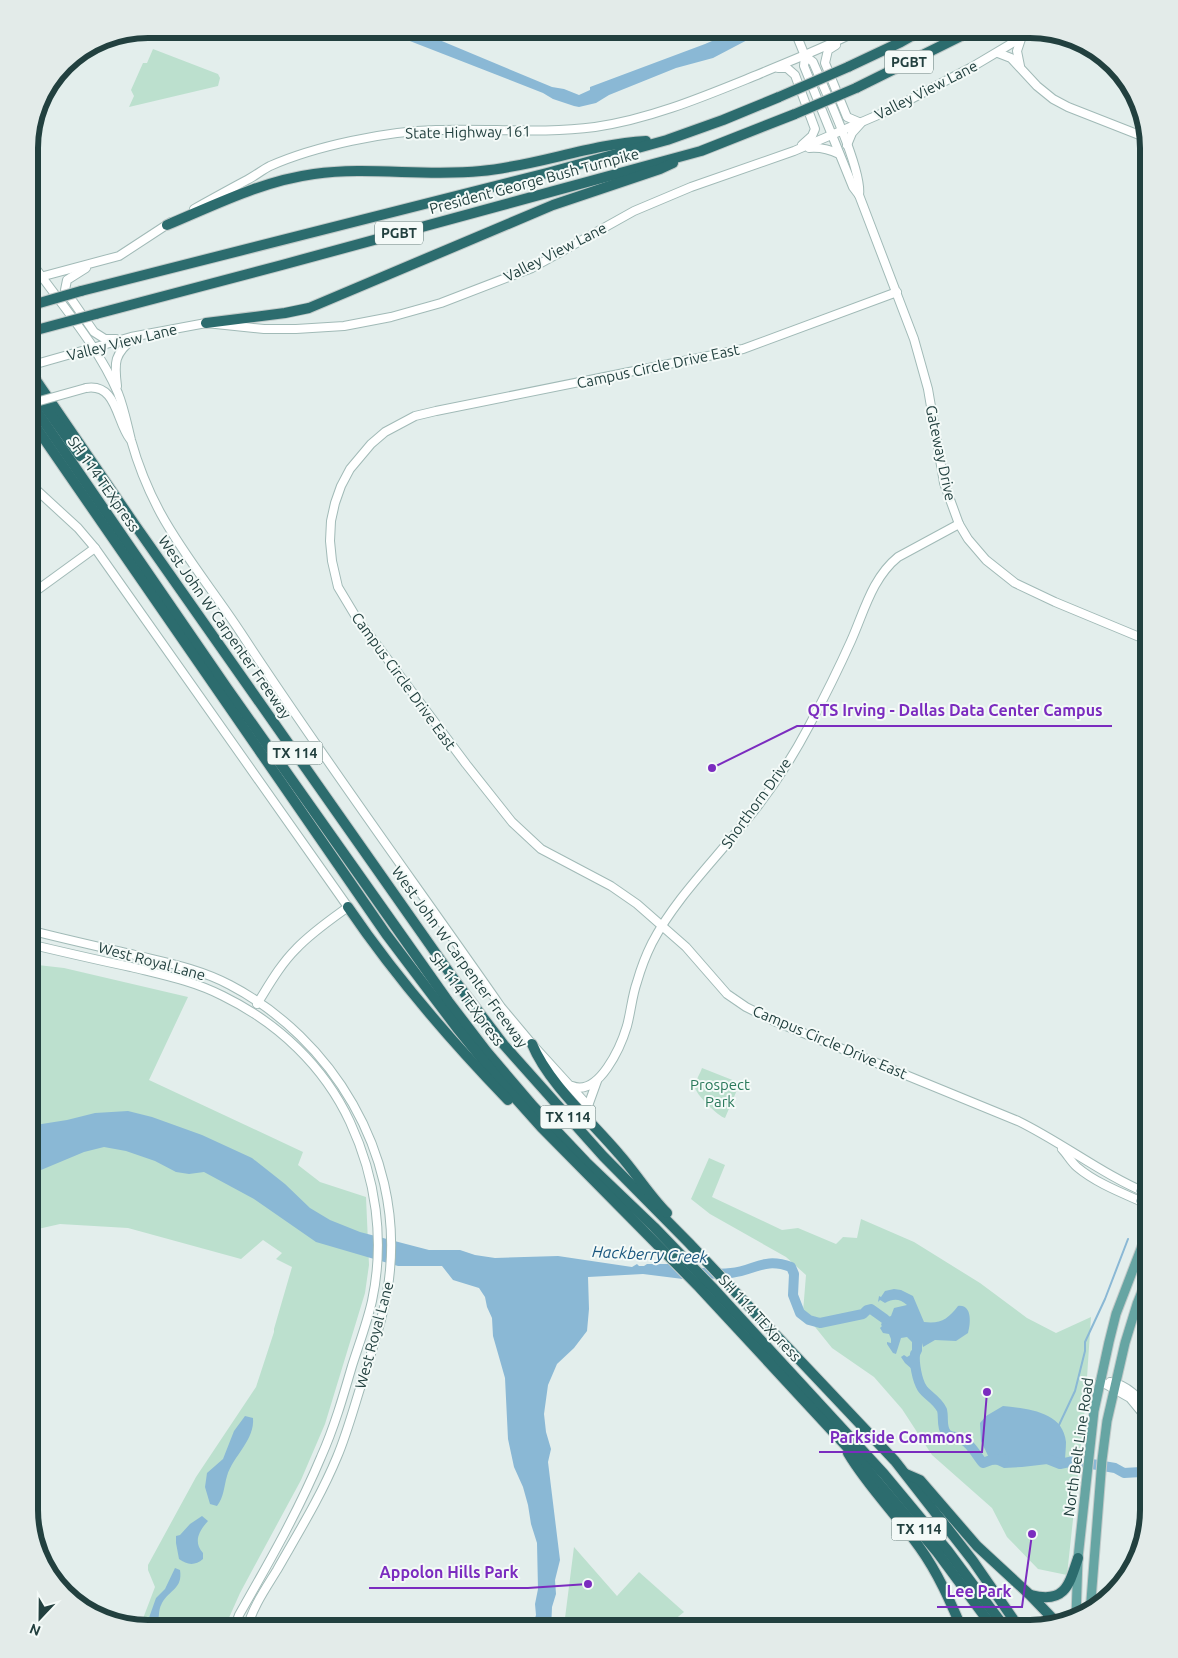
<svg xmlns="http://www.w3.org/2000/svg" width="1178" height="1658" viewBox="0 0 1178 1658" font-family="Ubuntu,sans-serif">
<rect width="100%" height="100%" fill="#e3eeec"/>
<g fill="#bce0ce">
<path d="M153,49L218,74L220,78L218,86L129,107L134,96L131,90L143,63H147Z"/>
<path d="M29,964L64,968L188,997L149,1080L303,1152L298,1165L320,1182L366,1197L369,1265L365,1293L325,1424L301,1480L240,1593L224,1629H139L155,1587L148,1570V1565L196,1477L256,1387L274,1332V1329L292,1267L276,1259L282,1253L263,1240L241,1259L128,1228L60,1224L29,1231Z"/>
<path d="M702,1068L740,1083L725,1118C719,1117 695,1094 695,1087C695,1081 700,1074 702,1068Z"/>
<path d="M709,1158L725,1165L712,1197L782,1230L798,1228L836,1244L843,1237L857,1238L861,1219L914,1242L980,1283L1027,1318L1056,1333L1091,1317L1085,1408L1067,1575L1038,1569L1007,1537L992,1508L932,1455L902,1409L874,1377L832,1348L803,1312L806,1275L786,1257L710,1214L691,1199Z"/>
<path d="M574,1547L617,1596L639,1572L684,1612L663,1629H632L619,1625L565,1618Z"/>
</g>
<g fill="#8ab8d5">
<path d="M379,29H413L552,87L564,89L579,95L590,90V87L705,44L740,29H764L753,37L713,58L676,68L609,95L596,103L579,107L574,106L553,99L543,93Z"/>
<path d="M128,1111L152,1117L202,1135L252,1158L285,1184L310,1208L330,1220L360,1232L429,1250H460L475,1255L495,1258L558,1256L632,1267L637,1264L639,1266H644L647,1264H669L683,1279L643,1274L588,1277L589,1309L587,1331L574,1348L557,1364L548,1385L544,1414L546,1432L551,1449L548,1462L560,1560L555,1580L556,1594L552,1607L551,1629H532L536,1615L535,1604L538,1589L537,1543L531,1524L528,1505L523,1487L514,1467L508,1439L505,1378L493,1336L492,1318L487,1307L485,1297L479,1288L453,1280L442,1266H398L316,1242L254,1199L204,1172L189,1174L176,1172L155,1161L126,1151L104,1147L84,1152L41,1170L29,1173V1126L67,1120L95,1113Z"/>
<path d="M894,1289L901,1290L913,1296L924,1322C941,1324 948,1319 958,1306C972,1304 971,1323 968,1333L956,1341L935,1340L923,1347L922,1343V1351L913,1370L905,1363L901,1357L904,1355L907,1357L912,1354V1342L907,1337L901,1338L896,1354L893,1353L887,1344V1342L891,1343V1339L889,1334L883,1333L880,1328L882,1326L881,1325L883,1319L872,1313L874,1310L888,1317L891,1316L894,1308L907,1305C900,1299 894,1298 885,1303L880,1300L878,1302L879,1296L881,1297L885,1291Z"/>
<path d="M1003,1406C1027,1409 1063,1411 1066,1442C1066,1448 1065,1455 1065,1462L1022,1467L1004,1468L991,1462L981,1441L980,1423L986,1416Z"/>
<path d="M245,1416L253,1418C255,1440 233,1456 227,1476C224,1486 224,1497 217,1506L210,1504L205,1487L207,1473L223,1459L234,1431Z"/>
<path d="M202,1516L208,1521C199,1531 193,1542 203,1553V1559C195,1566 187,1565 179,1559L176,1543V1536L180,1535L190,1524Z"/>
<path d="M175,1568L180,1570C183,1589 169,1590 162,1603C157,1612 161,1618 155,1629H145L156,1598L165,1589Z"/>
</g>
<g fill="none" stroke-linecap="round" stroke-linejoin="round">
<path stroke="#8ab8d5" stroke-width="2" d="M1059,1425L1075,1391L1085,1351V1342L1105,1299L1128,1239"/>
<g stroke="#8ab8d5" stroke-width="10">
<path d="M692,1272C705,1273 718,1275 731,1273C756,1270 764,1257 791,1267L794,1274L793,1295L800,1313L809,1320L820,1323L863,1314L867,1310L871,1309L885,1319"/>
<path d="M915,1354C914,1363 917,1380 922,1388C926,1395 937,1399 942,1410C944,1417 941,1426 946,1433C950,1438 958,1436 963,1440C972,1445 976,1455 983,1463L991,1460L1004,1459"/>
<path d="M1045,1458L1060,1464L1074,1461L1115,1468L1124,1473L1141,1472L1149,1468"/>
</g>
<defs>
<g id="secondary">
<path d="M794,29L805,56L804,66L853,187L859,195L914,339L928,389L944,483L959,524L968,539L986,560L1015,583L1055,602L1149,641"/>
<path d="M836,45L828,50L825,63L847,117L861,123L852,133L847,145"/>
<path d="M998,53L1011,58L1037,86L1053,99L1068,107L1147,138"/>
<path d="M805,56L813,62C824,88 863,171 859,195"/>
<path d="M1020,66L1017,51L1021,39"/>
<path d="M778,68H787L795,75L815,129L812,136L802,145"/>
<path d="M809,148C820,147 829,149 839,154"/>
<path d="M194,209C212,199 230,189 247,180C255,176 262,170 270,166C315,146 387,131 436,130C489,128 542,134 595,127C651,119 705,96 757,75C792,60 827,47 861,29"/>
<path d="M29,259C59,302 97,344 118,393C124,408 127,424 131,440C138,465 149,492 161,514C184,556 215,593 241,633C324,760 414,882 501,1007L532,1044L591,1109"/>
<path d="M86,268L67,280L65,290L94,332L105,339H116"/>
<path d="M29,280L119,256L171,222"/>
<path d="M897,292L743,349L436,411L415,416L385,432L371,444L350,469L341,486L335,503L331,521L330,541L332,561L338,587L356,617L466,764L512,822L541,849L611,886L637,904L686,947L727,994L746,1007L774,1021L1018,1121C1063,1143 1103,1175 1149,1194"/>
<path d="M29,366L131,337L206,323L264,329H296L344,326L391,317L441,303L532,268L634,211L691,187L794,151L892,109L972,67L1036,29"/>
<path d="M117,386C114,362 114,354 134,338"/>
<path d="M86,388C117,383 116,421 130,439"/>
<path d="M29,483L78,528L95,548L348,907C330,920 311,933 296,949C280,965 269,985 257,1004"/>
<path d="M29,596L95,548"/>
<path d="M29,930C64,939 100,947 135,955C168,963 200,969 230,985C333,1039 401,1153 390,1270C387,1306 375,1341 364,1376C355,1403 348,1431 337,1457C321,1496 298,1533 277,1570C266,1588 252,1608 247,1629"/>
<path d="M29,944C63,952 97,960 131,967C163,975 194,981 223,996C278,1023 324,1066 350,1122C376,1178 385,1240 372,1301C367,1323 359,1344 352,1366C343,1397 334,1428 321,1457C298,1512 268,1564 239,1615L234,1629"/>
<path d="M572,1086C599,1097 621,1046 627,1026C631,1011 632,996 637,982C641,968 646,955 652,943C674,901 709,866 739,829C766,798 790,762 809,726C824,698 838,670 851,641C864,612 872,578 898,557L959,524"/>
<path d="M588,1106L597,1081"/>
<path d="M1062,1149C1067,1154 1071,1162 1077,1167C1097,1184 1125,1194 1149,1205"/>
<path d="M1100,1381L1130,1398L1149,1421"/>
<path d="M1110,1382C1128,1385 1139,1398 1149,1412"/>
</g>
<g id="primary">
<path d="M1141,1191L1149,1188"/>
<path d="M1141,1201L1147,1215L1149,1228"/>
<path d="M1090,1613L1102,1460L1107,1421L1125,1343L1137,1304L1149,1274"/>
<path d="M1076,1617L1078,1558L1094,1411L1109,1342L1116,1314L1149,1228"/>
</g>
<g id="highway">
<path d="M848,67L901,42L924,29"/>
<path d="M856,88L961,36L972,29"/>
<path d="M167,225C215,205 262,181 314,174C369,166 425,177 481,171C537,166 590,144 646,141"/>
<path d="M81,291L547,173L667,140L723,120L779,97"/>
<path d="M96,314L282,265L701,151L795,114"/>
<path d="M206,323L285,313L309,308L553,205L660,169L673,163"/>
<path d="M29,370L135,525L456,982L504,1045L603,1156L689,1243L895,1461L973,1561L1020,1629"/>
<path d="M29,384L80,456"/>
<path d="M29,400L227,688L448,1001L487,1052L533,1106L586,1162L654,1227L712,1287L884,1474L948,1551L1006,1629"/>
<path d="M29,417L386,934L457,1028L500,1081L541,1127L699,1287L860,1461L937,1552L994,1629"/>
<path d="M348,907C395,976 450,1040 508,1100"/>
<path d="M532,1044C548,1083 591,1121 619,1154C636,1173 649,1195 667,1213"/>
<path d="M848,1453C868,1487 897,1515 920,1548C938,1573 950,1601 962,1629"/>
<path d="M906,1474L920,1480L977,1546L1030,1595L1056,1622"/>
<path d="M1031,1595C1065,1604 1069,1585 1078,1558"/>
</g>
</defs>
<use href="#secondary" stroke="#a1bab7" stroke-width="10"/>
<use href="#primary" stroke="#c1cac9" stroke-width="11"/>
<use href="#highway" stroke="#c1cac9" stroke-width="12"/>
<use href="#secondary" stroke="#fff" stroke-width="8"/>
<use href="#primary" stroke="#66a5a3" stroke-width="9"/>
<use href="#highway" stroke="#2c6c6e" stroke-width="10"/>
<defs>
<path id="secondary-bridge" d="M29,404L86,388"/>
<g id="highway-bridge">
<path d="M779,97L848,67"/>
<path d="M795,114L856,88"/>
<path d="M29,306L81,291"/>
<path d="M29,332L96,314"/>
</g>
</defs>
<use href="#secondary-bridge" stroke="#a1bab7" stroke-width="10" stroke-linecap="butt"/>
<use href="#highway-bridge" stroke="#c1cac9" stroke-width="12" stroke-linecap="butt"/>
<use href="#secondary-bridge" stroke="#fff" stroke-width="8"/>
<use href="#highway-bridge" stroke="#2c6c6e" stroke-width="10"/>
</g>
<g text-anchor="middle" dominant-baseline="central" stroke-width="4" stroke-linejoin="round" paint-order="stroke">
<g fill="#f4faf8" stroke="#617876" stroke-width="1">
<rect x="885" y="50.5" width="48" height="23" rx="4"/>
<rect x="375" y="221.5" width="48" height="23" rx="4"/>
<rect x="267.5" y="741.5" width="55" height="23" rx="4"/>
<rect x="540.5" y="1105.5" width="55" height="23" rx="4"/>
<rect x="891.5" y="1517.5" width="55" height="23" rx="4"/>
</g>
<g font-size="14" font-weight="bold" fill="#22403f">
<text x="909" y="62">PGBT</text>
<text x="399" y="233">PGBT</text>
<text x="295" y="753">TX 114</text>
<text x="568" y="1117">TX 114</text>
<text x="919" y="1529">TX 114</text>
</g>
<g font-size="15" fill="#22403f" stroke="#f4faf8">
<text transform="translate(926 90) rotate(-27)">Valley View Lane</text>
<text transform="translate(468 132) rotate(-1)">State Highway 161</text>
<text transform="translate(534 181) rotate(-15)">President George Bush Turnpike</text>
<text transform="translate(555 252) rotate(-27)">Valley View Lane</text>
<text transform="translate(122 342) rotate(-14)">Valley View Lane</text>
<text transform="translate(658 366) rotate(-12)">Campus Circle Drive East</text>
<text transform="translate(941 453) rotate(78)">Gateway Drive</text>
<text transform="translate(104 484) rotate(55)">SH 114 TEXpress</text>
<text transform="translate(225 627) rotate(55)">West John W Carpenter Freeway</text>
<text transform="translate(404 681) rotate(54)">Campus Circle Drive East</text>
<text transform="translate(756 803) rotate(-54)">Shorthorn Drive</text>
<text transform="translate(460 957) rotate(54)">West John W Carpenter Freeway</text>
<text transform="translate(152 961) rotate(15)">West Royal Lane</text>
<text transform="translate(467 999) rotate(53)">SH 114 TEXpress</text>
<text transform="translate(830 1042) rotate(23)">Campus Circle Drive East</text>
<text transform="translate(760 1318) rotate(47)">SH 114 TEXpress</text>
<text transform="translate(374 1335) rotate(-75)">West Royal Lane</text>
<text transform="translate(1078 1447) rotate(-82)">North Belt Line Road</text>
</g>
<g font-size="15" fill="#2a795b" stroke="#f4faf8">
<text x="720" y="1084">Prospect<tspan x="720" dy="17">Park</tspan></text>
</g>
<g font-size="16" font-style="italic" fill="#19567f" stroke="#f4faf8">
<text transform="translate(650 1254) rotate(3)">Hackberry Creek</text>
</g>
</g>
<path d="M0 0H1178V1658H0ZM148 38H1030A110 110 0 0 1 1140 148V1510A110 110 0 0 1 1030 1620H148A110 110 0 0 1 38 1510V148A110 110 0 0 1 148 38Z" fill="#e3ebe9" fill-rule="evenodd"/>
<path fill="none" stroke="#22403f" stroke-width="6" d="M148 38H1030A110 110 0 0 1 1140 148V1510A110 110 0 0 1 1030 1620H148A110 110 0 0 1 38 1510V148A110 110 0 0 1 148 38Z"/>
<path fill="none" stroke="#7b2cbf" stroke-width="2" d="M712 768L797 726H1112M987 1392L982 1452H819M588 1584L528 1588H369M1032 1534L1022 1607H937"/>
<g fill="#7b2cbf" stroke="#f4faf8" stroke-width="2">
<circle cx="712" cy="768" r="5"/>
<circle cx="987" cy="1392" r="5"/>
<circle cx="588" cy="1584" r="5"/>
<circle cx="1032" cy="1534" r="5"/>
</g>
<g font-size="16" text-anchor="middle" font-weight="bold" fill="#7b2cbf" stroke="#f4faf8" stroke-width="4" stroke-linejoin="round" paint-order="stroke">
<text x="955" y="716">QTS Irving - Dallas Data Center Campus</text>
<text x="901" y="1443">Parkside Commons</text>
<text x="449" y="1578">Appolon Hills Park</text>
<text x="979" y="1597">Lee Park</text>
</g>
<g transform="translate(40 1618) rotate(202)" stroke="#f4faf8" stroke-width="4" paint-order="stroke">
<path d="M0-4L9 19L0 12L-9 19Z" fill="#22403f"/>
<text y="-8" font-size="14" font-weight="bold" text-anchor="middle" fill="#22403f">N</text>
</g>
</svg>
